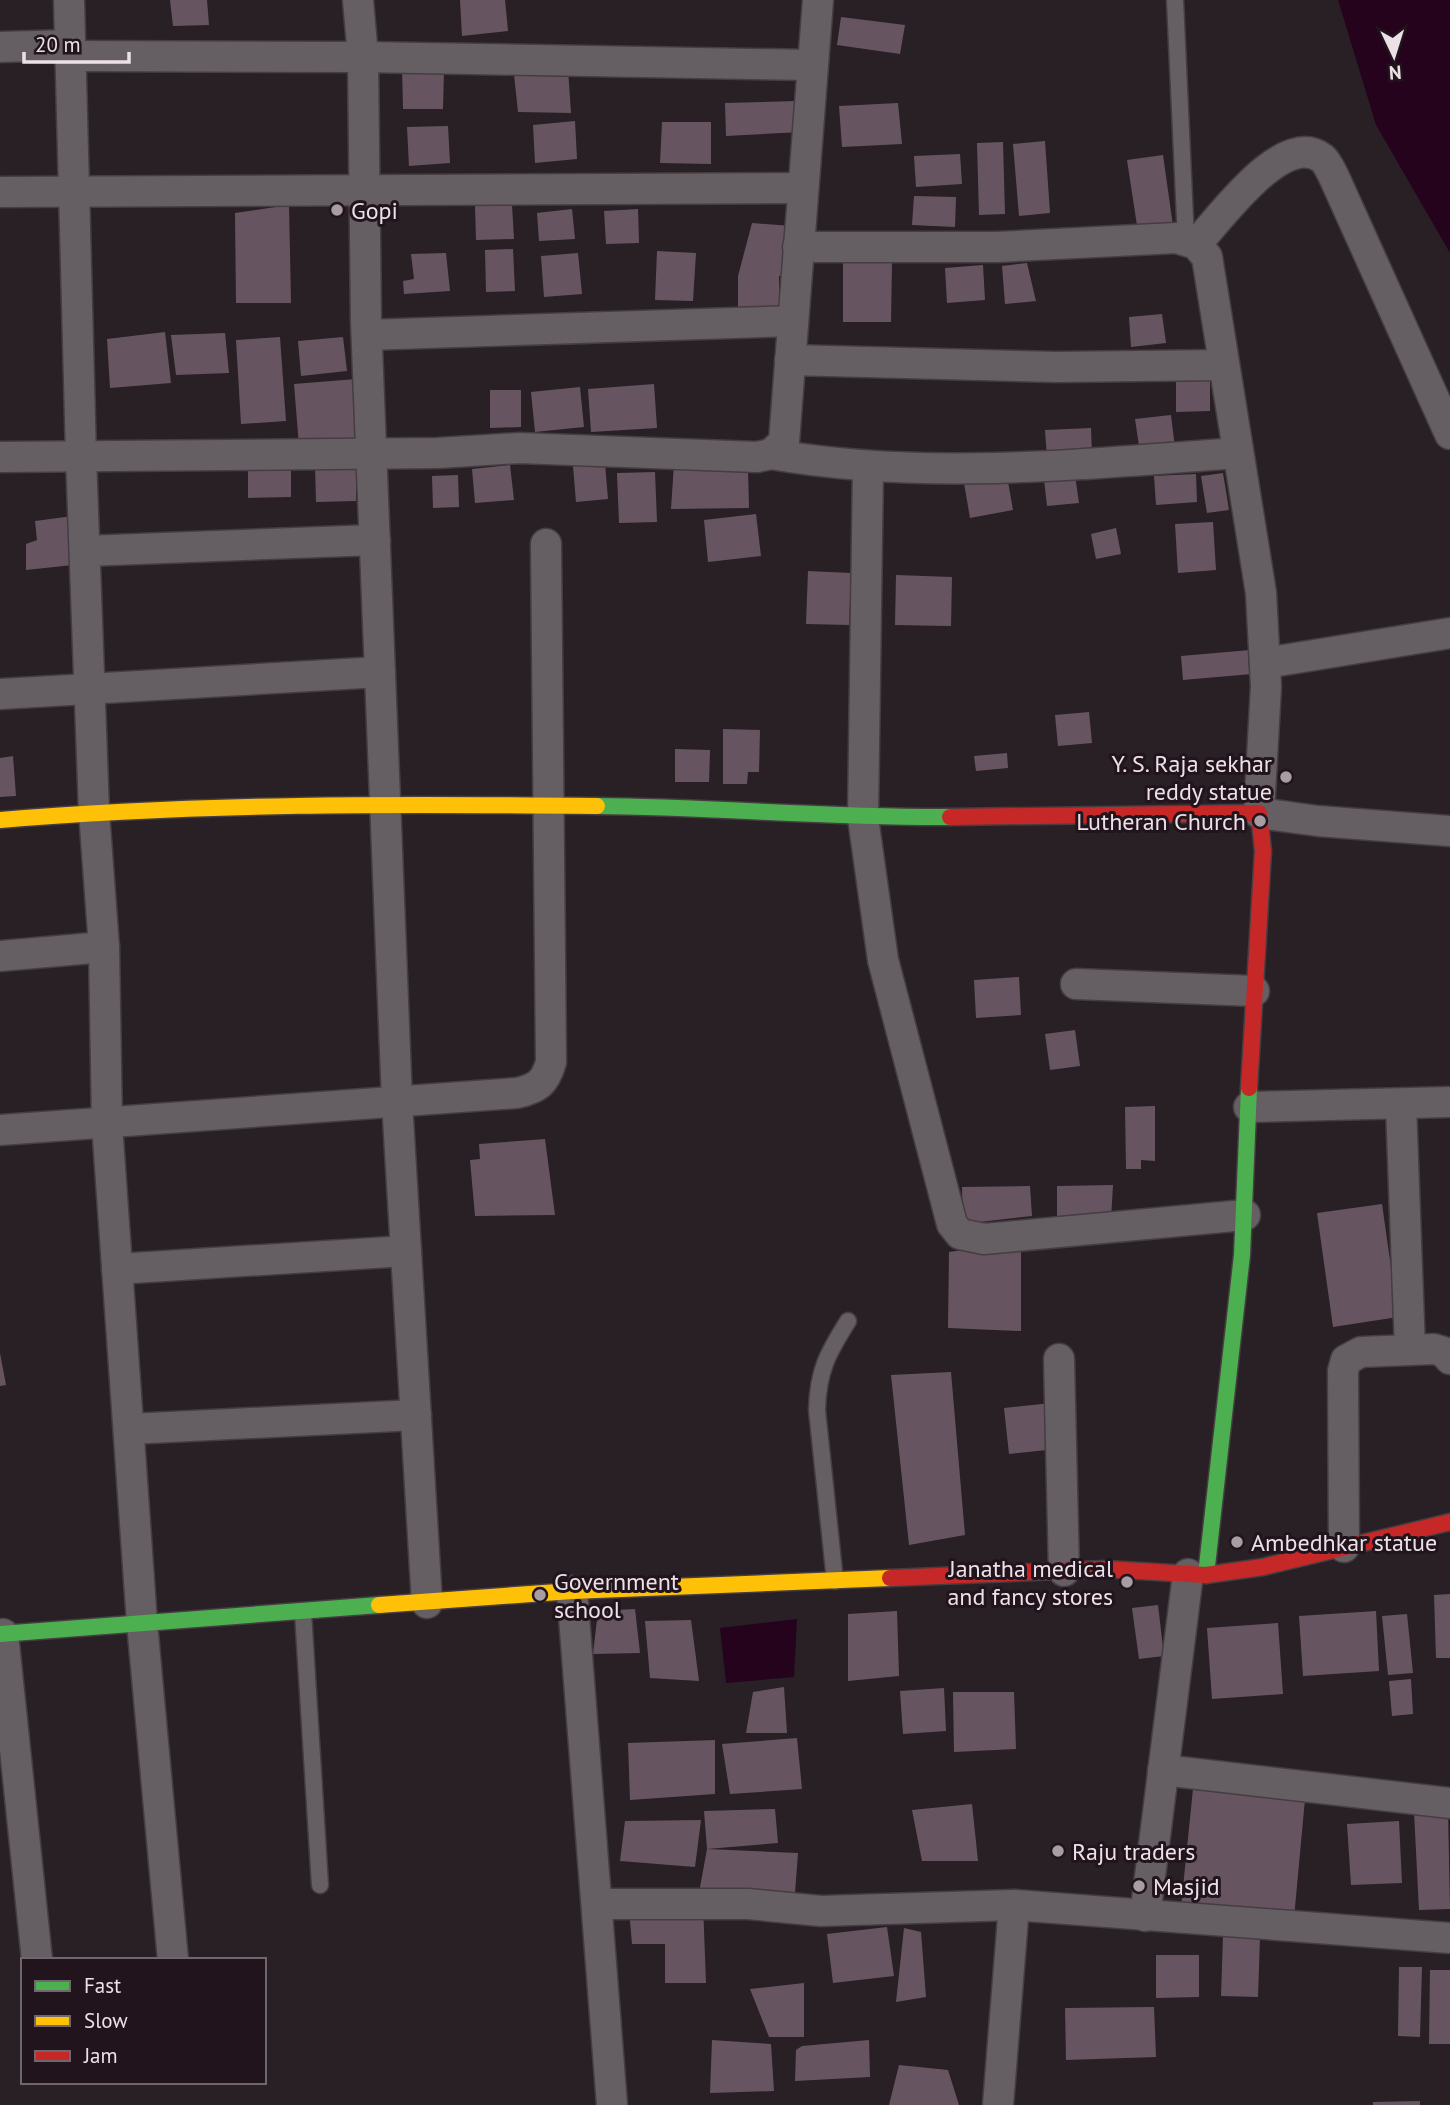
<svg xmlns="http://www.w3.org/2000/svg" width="1450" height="2105" viewBox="0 0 1450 2105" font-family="'PT Sans',sans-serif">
<rect width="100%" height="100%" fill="#282025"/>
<g fill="#26031c">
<path d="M1338,0H1450V253L1376,125Z"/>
<path d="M797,1619L794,1677L726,1683L720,1628Z"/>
</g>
<g fill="#665560">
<path d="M170,0H207L209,25L173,26Z"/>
<path d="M460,0H505L508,31L462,36Z"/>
<path d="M841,17L905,25L900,54L837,45Z"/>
<path d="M513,65L568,69L571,113L518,112Z"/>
<path d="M402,67L444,70L443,109H403Z"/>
<path d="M796,101L801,132L726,136L725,103Z"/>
<path d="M898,103L902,144L842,147L839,106Z"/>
<path d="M575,121L577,159L535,163L533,125Z"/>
<path d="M662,122H711V164L660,163Z"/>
<path d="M448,126L450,163L409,166L407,127Z"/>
<path d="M1045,141L1050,213L1019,216L1013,144Z"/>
<path d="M1003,142L1005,214L979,215L977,143Z"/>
<path d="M960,154L962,184L916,187L914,156Z"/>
<path d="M1163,155L1173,226L1138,232L1127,160Z"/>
<path d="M914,196L956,197L955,227L912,225Z"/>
<path d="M289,205L291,303H236L235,213Z"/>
<path d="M512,205L514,239L476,240L475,206Z"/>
<path d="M572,209L575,239L539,241L537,213Z"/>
<path d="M638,209L639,243L606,244L604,211Z"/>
<path d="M752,223L792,226L788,275L779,276V309L738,308V276Z"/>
<path d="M513,249L515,291L486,292L485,250Z"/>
<path d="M657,251L696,253L693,301L655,300Z"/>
<path d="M446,253L450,291L404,294L403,281L414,279L411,254Z"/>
<path d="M578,253L582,294L544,297L541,256Z"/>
<path d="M843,261L892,262L891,322H843Z"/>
<path d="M1027,263L1036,301L1005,304L1002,266Z"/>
<path d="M983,265L985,300L947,303L945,268Z"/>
<path d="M1162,314L1166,343L1131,347L1129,317Z"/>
<path d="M165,332L171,383L110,388L107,339Z"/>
<path d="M225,333L229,373L176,375L171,335Z"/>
<path d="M280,337L286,421L241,424L236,340Z"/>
<path d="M343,337L347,371L301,376L298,341Z"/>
<path d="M1210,377V411L1176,412V378Z"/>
<path d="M356,379L363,442L299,446L294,384Z"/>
<path d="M654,384L657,428L591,432L588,389Z"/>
<path d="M580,387L584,427L535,432L531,392Z"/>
<path d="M490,390H521V427L490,428Z"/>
<path d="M1171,415L1175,448L1140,453L1135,419Z"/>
<path d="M1091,428L1092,455L1047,457L1045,430Z"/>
<path d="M605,464L608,499L576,502L573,466Z"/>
<path d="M674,464L748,469L749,508L671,509Z"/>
<path d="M315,465H356V501L316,502Z"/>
<path d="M510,465L514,500L475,503L472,469Z"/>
<path d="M248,470H291V497L248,498Z"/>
<path d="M655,472L657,522L619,523L617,473Z"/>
<path d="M1223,473L1229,510L1207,513L1201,476Z"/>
<path d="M1196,474L1197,502L1156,505L1154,476Z"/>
<path d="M458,475L459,507L433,508L432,476Z"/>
<path d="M1075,475L1079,503L1047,506L1044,479Z"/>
<path d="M1007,476L1013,510L970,518L964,483Z"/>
<path d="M756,514L761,556L708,562L704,520Z"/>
<path d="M73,516V565L26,570V544L37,540L35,521Z"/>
<path d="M1213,522L1216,570L1178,573L1175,524Z"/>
<path d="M1116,528L1121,554L1096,559L1091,534Z"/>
<path d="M808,571L851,573L849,625L806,624Z"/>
<path d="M896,575L952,577L951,626L895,625Z"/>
<path d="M1250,650L1252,674L1183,680L1181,656Z"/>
<path d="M1089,712L1092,743L1058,746L1055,715Z"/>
<path d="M723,729L760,730L759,772H748L747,784H723Z"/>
<path d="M675,749L710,750L709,782H675Z"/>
<path d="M1007,753L1008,768L976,771L974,756Z"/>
<path d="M13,756L16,796L0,797V758Z"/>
<path d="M1019,977L1021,1015L976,1018L974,980Z"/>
<path d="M1075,1030L1080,1066L1050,1070L1045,1034Z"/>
<path d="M1155,1106V1161L1141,1160V1169H1126L1125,1107Z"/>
<path d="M545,1139L555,1215L475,1216L470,1160L480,1159L479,1144Z"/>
<path d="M1113,1185L1111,1219L1057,1223V1186Z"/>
<path d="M1030,1186L1032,1216L963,1224L962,1187Z"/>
<path d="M1382,1204L1398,1317L1333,1327L1317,1213Z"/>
<path d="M1021,1242V1331L948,1328L949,1252Z"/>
<path d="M0,1353L6,1385L0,1386Z"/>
<path d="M951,1372L965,1535L909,1545L891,1375Z"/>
<path d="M1051,1403L1056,1449L1009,1454L1004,1408Z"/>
<path d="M1450,1594V1658H1436L1434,1595Z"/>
<path d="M1158,1605L1164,1656L1139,1659L1132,1608Z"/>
<path d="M635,1609L640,1653L593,1654L598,1611Z"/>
<path d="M897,1611L899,1676L848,1681V1614Z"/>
<path d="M1376,1611L1379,1671L1303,1676L1299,1616Z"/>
<path d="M1407,1614L1413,1673L1388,1675L1382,1616Z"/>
<path d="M691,1620L699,1681L650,1678L645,1621Z"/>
<path d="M1278,1623L1283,1694L1212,1699L1207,1628Z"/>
<path d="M1411,1679L1413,1714L1392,1716L1389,1681Z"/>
<path d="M784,1687L787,1733H746L753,1692Z"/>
<path d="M944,1688L946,1731L903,1734L900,1691Z"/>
<path d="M953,1692H1014L1016,1749L954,1752Z"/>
<path d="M797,1738L802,1789L730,1794L722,1744Z"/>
<path d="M715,1740V1794L630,1800L628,1743Z"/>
<path d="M1193,1789L1305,1799L1294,1918L1181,1907Z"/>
<path d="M972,1804L978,1861H922L912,1810Z"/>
<path d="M775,1809L778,1843L707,1849L704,1811Z"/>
<path d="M1448,1810L1450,1909L1419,1910L1414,1812Z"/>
<path d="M701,1820L695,1867L620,1861L625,1821Z"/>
<path d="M1399,1821L1402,1883L1351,1885L1347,1824Z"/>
<path d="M707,1849L798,1853L795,1893H699Z"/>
<path d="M703,1904L706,1983H665V1944H632L629,1909Z"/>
<path d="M887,1927L894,1976L833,1983L827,1934Z"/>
<path d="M904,1928L921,1932L926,1997L896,2002Z"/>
<path d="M1223,1936L1260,1937L1258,1997L1221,1996Z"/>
<path d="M1156,1955H1199V1997L1156,1998Z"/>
<path d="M1399,1967H1422L1420,2037L1398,2036Z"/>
<path d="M1430,1970H1450V2044H1429Z"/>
<path d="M804,1983V2037H769L750,1989Z"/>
<path d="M1154,2007L1156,2057L1066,2060L1065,2008Z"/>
<path d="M712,2040L771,2044L774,2091L710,2093Z"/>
<path d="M869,2040L870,2077L795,2081L796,2050L802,2046Z"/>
<path d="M899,2065L948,2070L959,2105H889Z"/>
<path d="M1420,2101V2105H1373V2102Z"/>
</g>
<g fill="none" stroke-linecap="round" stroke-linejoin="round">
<defs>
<g id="lane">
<path d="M1175,0L1186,241"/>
<path d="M835,1581L817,1410C818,1370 828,1353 848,1321"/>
<path d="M303,1612L320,1885"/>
</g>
<g id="street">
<path d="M69,0L81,456L94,812L104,947L107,1124L142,1623L173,1960"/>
<path d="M358,0L363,57L366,322L397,1101L427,1603"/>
<path d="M0,47L70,45"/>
<path d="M71,56L363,57L811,65"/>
<path d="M0,192L802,188"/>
<path d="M1196,244C1220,219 1283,129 1322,158C1327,162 1331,171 1334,177L1450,434"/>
<path d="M798,247H997L1176,238L1196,244L1207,257L1261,593L1266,686L1259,813L1318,821L1450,831"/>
<path d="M367,335L793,321"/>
<path d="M790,360L1056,367L1224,365"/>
<path d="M771,454C926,481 1081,464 1238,453"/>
<path d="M0,457L438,453L519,448L757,457L771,454L784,442L818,0"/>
<path d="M868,467L863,818L883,960L952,1224L960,1234L984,1239L1245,1215"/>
<path d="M85,551L375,540"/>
<path d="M1265,663L1450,633"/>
<path d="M0,694L380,672"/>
<path d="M0,956L104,947"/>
<path d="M1076,984L1254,991"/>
<path d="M1401,1105L1410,1350"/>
<path d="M1249,1107L1450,1102"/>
<path d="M0,1130L517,1093C538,1088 545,1083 551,1062L546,544"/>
<path d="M117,1269L406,1251"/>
<path d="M1059,1359L1064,1571"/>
<path d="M129,1429L416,1415"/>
<path d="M1344,1547L1343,1371L1346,1360L1361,1352L1434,1349L1444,1352L1450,1359"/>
<path d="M572,1591L612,2105"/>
<path d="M3,1634L37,1960"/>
<path d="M1163,1770L1450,1803"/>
<path d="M597,1904H748L821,1911L1014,1905L1450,1938"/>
<path d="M1145,1916L1188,1574"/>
<path d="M998,2105L1014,1905"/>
</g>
<g id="fast">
<path d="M597,806C715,807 832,818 950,817"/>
<path d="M1206,1575L1242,1255L1249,1088"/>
<path d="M0,1634L379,1605"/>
</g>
<g id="slow">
<path d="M0,820C198,803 398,804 597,806"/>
<path d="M379,1605L572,1591L890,1578"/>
</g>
<g id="jam">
<path d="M950,817L1259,813L1263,851L1249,1088"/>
<path d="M890,1578L1106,1569L1206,1575L1263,1567L1450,1522"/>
</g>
</defs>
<use href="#lane" stroke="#453d41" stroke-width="19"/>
<use href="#street" stroke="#453d41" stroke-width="33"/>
<use href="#fast" stroke="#453d41" stroke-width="19"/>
<use href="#slow" stroke="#453d41" stroke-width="19"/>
<use href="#jam" stroke="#453d41" stroke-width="19"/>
<use href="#lane" stroke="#655e62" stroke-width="16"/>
<use href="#street" stroke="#655e62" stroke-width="30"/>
<use href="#fast" stroke="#4caf50" stroke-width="16"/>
<use href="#slow" stroke="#ffc107" stroke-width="16"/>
<use href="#jam" stroke="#c62828" stroke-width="16"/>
</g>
<g fill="#a79da3" stroke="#22141d" stroke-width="2.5">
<circle cx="337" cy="210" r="7"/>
<circle cx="1286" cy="777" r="7"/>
<circle cx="1260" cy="821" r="7"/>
<circle cx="1237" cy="1542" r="7"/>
<circle cx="1127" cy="1582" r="7"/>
<circle cx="540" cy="1595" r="7"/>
<circle cx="1058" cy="1851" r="7"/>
<circle cx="1139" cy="1886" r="7"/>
</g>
<g text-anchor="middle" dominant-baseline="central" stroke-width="6" stroke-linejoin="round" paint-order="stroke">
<g font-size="24" fill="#ebe1e7" stroke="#22141d" text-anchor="start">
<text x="351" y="210">Gopi</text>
<text x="1272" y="763" text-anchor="end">Y. S. Raja sekhar<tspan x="1272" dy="28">reddy statue</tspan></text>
<text x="1246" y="821" text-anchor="end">Lutheran Church</text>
<text x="1251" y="1542">Ambedhkar statue</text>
<text x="1113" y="1568" text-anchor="end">Janatha medical<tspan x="1113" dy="28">and fancy stores</tspan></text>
<text x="554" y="1581">Government<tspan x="554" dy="28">school</tspan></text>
<text x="1072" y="1851">Raju traders</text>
<text x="1153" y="1886">Masjid</text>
</g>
</g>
<rect x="21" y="1958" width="245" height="126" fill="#22141d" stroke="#72666e" stroke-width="2"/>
<rect x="35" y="1981" width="35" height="10" fill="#4caf50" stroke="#72666e" stroke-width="2"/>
<text x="84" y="1993" font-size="21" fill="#ebe1e7">Fast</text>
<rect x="35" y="2016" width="35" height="10" fill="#ffc107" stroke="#72666e" stroke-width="2"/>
<text x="84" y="2028" font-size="21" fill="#ebe1e7">Slow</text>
<rect x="35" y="2051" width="35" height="10" fill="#c62828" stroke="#72666e" stroke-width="2"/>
<text x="84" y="2063" font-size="21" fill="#ebe1e7">Jam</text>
<g transform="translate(1394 56) rotate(176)" stroke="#22141d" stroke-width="5" paint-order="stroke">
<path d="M0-5L12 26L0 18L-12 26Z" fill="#ebe1e7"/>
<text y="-10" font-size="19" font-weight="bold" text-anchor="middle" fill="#ebe1e7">N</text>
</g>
<path d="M24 52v10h105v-10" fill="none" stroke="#ebe1e7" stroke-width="3.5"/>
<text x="35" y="52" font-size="21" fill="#ebe1e7" stroke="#22141d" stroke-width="5" paint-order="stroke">20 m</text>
</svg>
